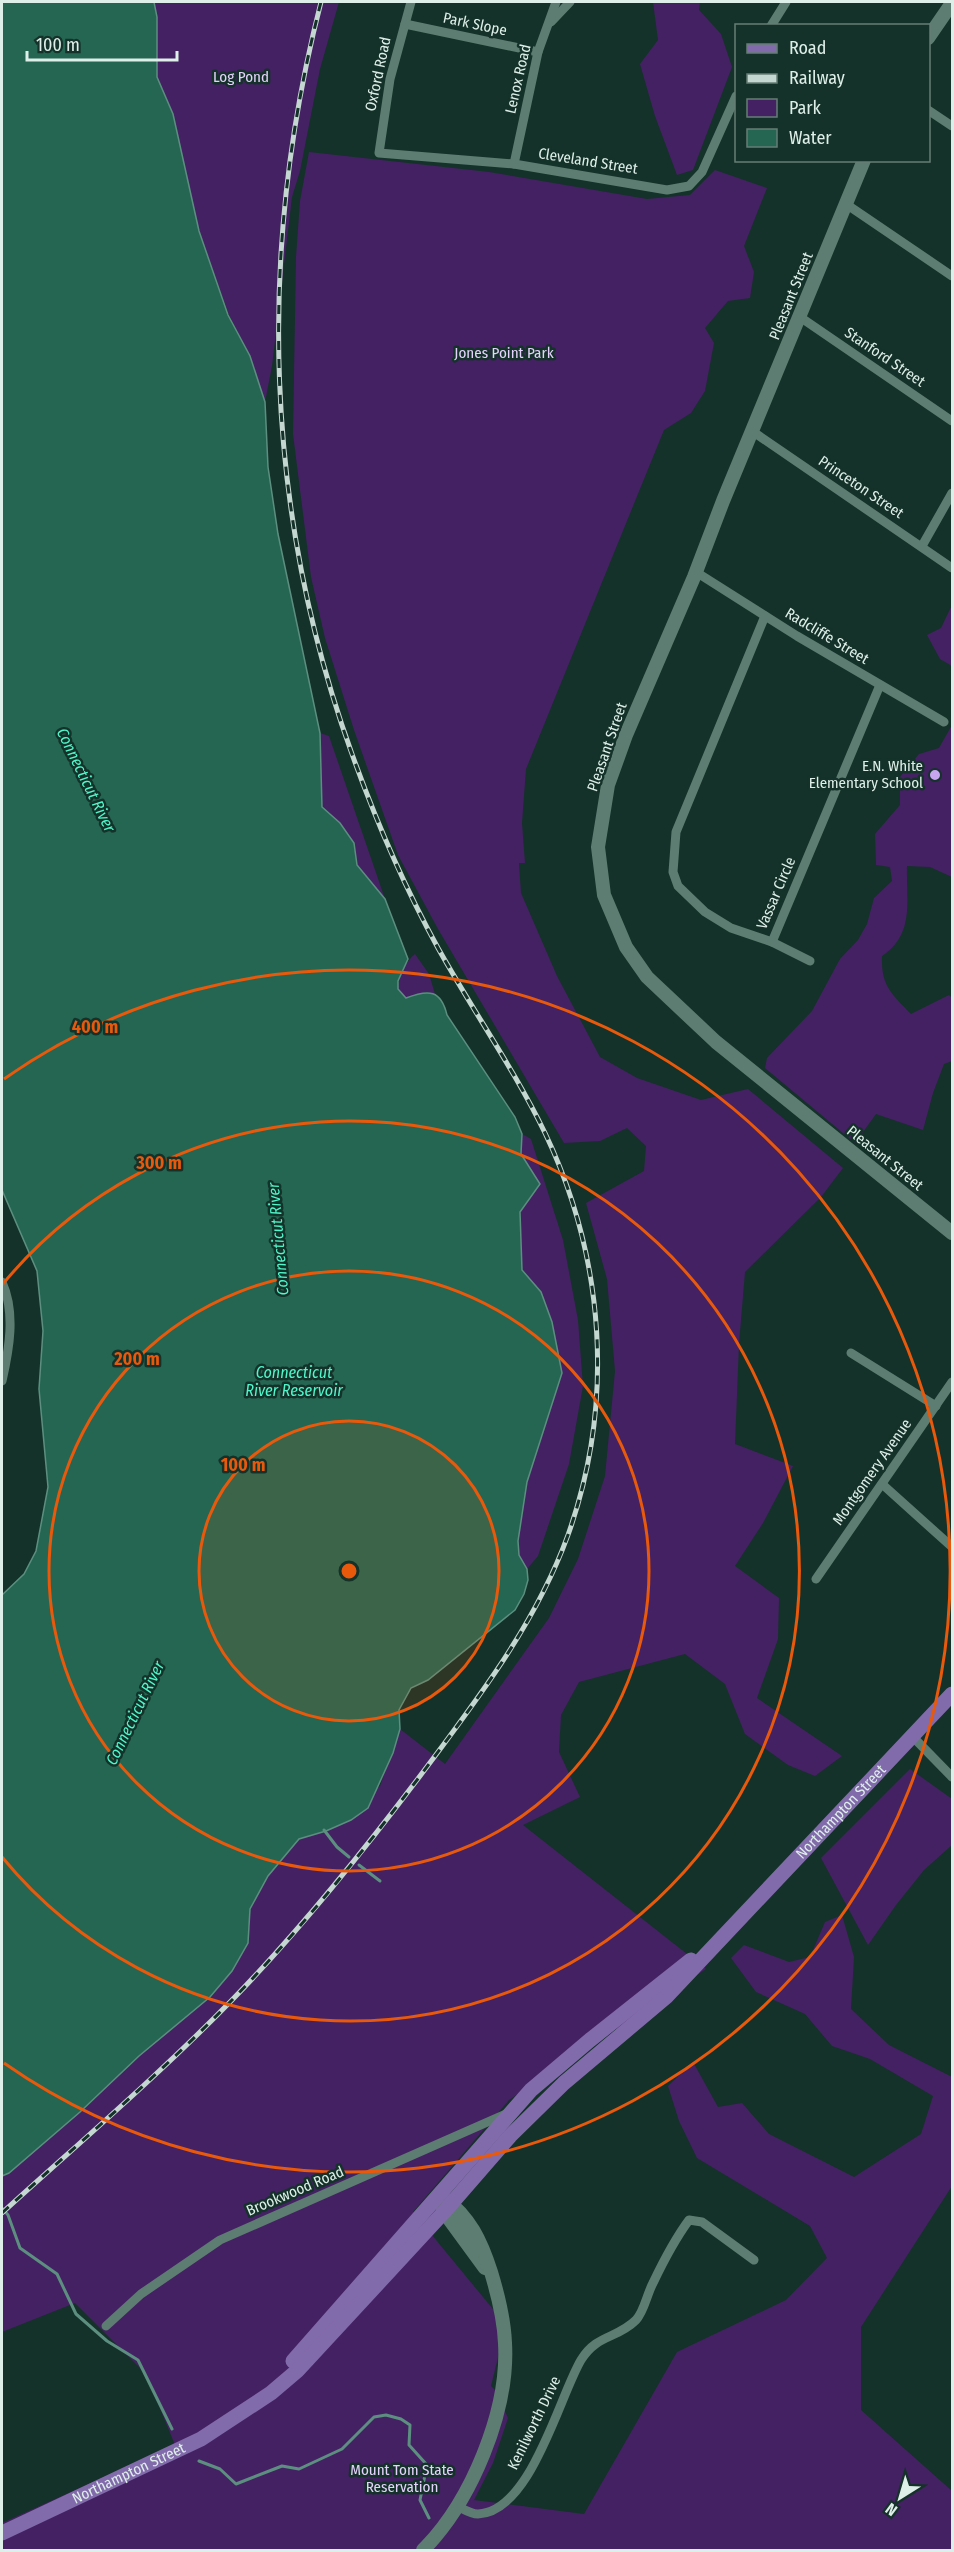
<svg xmlns="http://www.w3.org/2000/svg" width="954" height="2552" viewBox="0 0 954 2552" font-family="'Fira Sans Condensed',sans-serif">
<rect width="100%" height="100%" fill="#143229"/>
<g fill="#442163">
<path d="M154,2H339L320,69L300,171L292,197L272,366L265,402L250,356L229,315L199,231L173,114L157,77V17Z"/>
<path d="M653,2H700L699,10L721,34L732,67L693,170L677,175L655,116L640,64L658,40Z"/>
<path d="M309,152L489,172L647,199L690,195L715,170L767,188L744,246L754,272L750,298L728,301L705,328L714,343L705,391L691,413L664,430L526,769L522,823L525,863H519L521,893L557,976L600,1057L637,1078L701,1100L748,1089L843,1168L821,1197L745,1272L739,1344L735,1444L793,1466L763,1523L735,1566L779,1598L778,1639L757,1698L842,1756L815,1776L788,1765L745,1734L725,1684L685,1654L579,1682L561,1715L559,1752L580,1797L523,1825L706,1969L509,2100L413,2212L506,2325L491,2386L496,2391L508,2418L493,2463L474,2500L584,2514L677,2352L786,2300L827,2258L810,2226L697,2158L679,2121L668,2086L693,2062L718,2107L742,2103L769,2134L854,2177L921,2134L933,2096L870,2059L832,2046L805,2014L756,1992L731,1958L744,1945L789,1962L810,1957L825,1922L842,1915L854,1957L851,2009L889,2045L952,2077V2186L861,2327V2410L952,2491V2550H2V2523L175,2445L146,2374L75,2303L2,2332V2176L9,2172L80,2112L139,2056L250,1927V1909L268,1876L299,1839L326,1831L380,1786L400,1729L445,1764L549,1618L578,1559L605,1476L615,1371L607,1279L586,1203L644,1171L646,1146L627,1128L600,1141L564,1143L438,929L398,855L354,730L325,638L311,577L293,434L296,257L300,201Z"/>
<path d="M952,605V666L940,659L927,635L941,628Z"/>
<path d="M952,725V877L930,867L907,866C906,901 915,934 882,956C881,986 891,993 911,1014L949,995L952,998V1061L944,1064L933,1093L923,1130L876,1114L855,1143L765,1068L767,1058L812,1011L840,959L858,940L867,924L874,898L892,881L890,867L876,865L875,834L900,805V777L919,754L939,748Z"/>
<path d="M320,733L329,736L385,899L357,865L354,843L340,823L322,807Z"/>
<path d="M415,954L429,974L435,994L426,992L406,998L398,989C398,978 406,961 415,954Z"/>
<path d="M522,1134L531,1139L563,1240L578,1320L583,1386L569,1464L538,1556L527,1569L519,1555L518,1541L527,1482L562,1373L552,1322L541,1292L522,1270L520,1212L540,1184L521,1154Z"/>
<path d="M910,1769L952,1799V1845L924,1870L896,1905L868,1945L821,1858Z"/>
</g>
<path fill="#256653" stroke="#5c8f80" stroke-width="1.5" d="M2,2H154L157,17V77L173,114L199,231L228,315L250,356L265,402L268,467L278,534L320,733L322,807L340,823L354,843L357,865L385,899L408,959L398,981V989L406,998C429,989 441,990 447,1015L515,1117L522,1134L521,1154L540,1184L520,1212L522,1270L541,1292L552,1322L562,1373L527,1482L518,1541L519,1555L527,1569L528,1580L524,1594L515,1610L428,1680L411,1688L399,1710L400,1729L393,1753L368,1808L351,1820L326,1831L299,1839L268,1876L250,1909L248,1943L232,1971L210,1997L139,2056L80,2112L9,2173L2,2176V1595L24,1574L36,1551L48,1487L39,1389L43,1331L37,1271L2,1190Z"/>
<g fill="none" stroke-linecap="round" stroke-linejoin="round">
<g stroke="#5c8f80" stroke-width="3">
<path d="M324,1830L337,1847L349,1857"/>
<path d="M359,1865L380,1881"/>
<path d="M2,2208L8,2215L20,2248L57,2274L76,2314L107,2341L138,2360L172,2429"/>
<path d="M199,2461L220,2469L236,2484L282,2466L299,2469L342,2449L374,2417L386,2415L401,2419L410,2425L409,2445L427,2465L420,2500L429,2518"/>
</g>
<g stroke="#5e7d72" stroke-width="9">
<path d="M411,2L390,79L379,153L514,164L667,190L689,186L702,172L736,96"/>
<path d="M551,22L570,2"/>
<path d="M405,24L538,52"/>
<path d="M771,26L786,2"/>
<path d="M928,110L952,126"/>
<path d="M514,164L538,52L556,2"/>
<path d="M846,204L952,276"/>
<path d="M800,317L952,421"/>
<path d="M752,431L952,568"/>
<path d="M922,546L952,493"/>
<path d="M696,572L797,636L944,722"/>
<path d="M765,616L676,832L673,872L678,886L705,912L731,928L772,942L880,685"/>
<path d="M772,942L810,961"/>
<path d="M2,1282C16,1313 9,1350 2,1381"/>
<path d="M851,1353L936,1406"/>
<path d="M882,1484L952,1547"/>
<path d="M816,1579L952,1382"/>
<path d="M913,1737L952,1777"/>
<path d="M106,2326L141,2294L220,2240L508,2113"/>
<path d="M457,2506C463,2509 471,2514 478,2514C531,2512 559,2397 581,2360C597,2334 617,2339 636,2320C644,2312 647,2294 653,2283C663,2262 675,2239 689,2220L702,2222L754,2260"/>
</g>
<g stroke="#5e7d72" stroke-width="14">
<path d="M928,38L952,3"/>
<path d="M864,160L723,501L694,577L626,735L608,785L598,847L604,895L626,947L647,977L716,1042L952,1233"/>
<path d="M441,2202L444,2212L485,2268"/>
<path d="M423,2550C471,2502 509,2411 505,2343C504,2319 498,2295 491,2272C481,2241 470,2217 443,2197"/>
</g>
<g stroke="#826bab" stroke-width="15">
<path d="M293,2361L531,2090L590,2040L691,1960"/>
<path id="s1" d="M2,2533L201,2439L271,2393L298,2370L444,2212L510,2136L564,2083L666,1997L952,1694"/>
</g>
<defs>
<path id="rail" d="M2,2213C79,2143 159,2075 232,2000C305,1925 370,1843 432,1760C485,1689 538,1618 568,1535C615,1403 605,1259 545,1133C514,1069 473,1011 438,948C404,886 376,821 352,754C264,510 257,251 321,2"/>
</defs>
<use href="#rail" stroke="#c5d7d1" stroke-width="5"/>
<use href="#rail" stroke="#143229" stroke-width="3" stroke-dasharray="9" stroke-linecap="butt"/>
</g>
<circle cx="349" cy="1571" r="150" fill="#e8590c" fill-opacity=".12"/>
<g fill="none" stroke="#e8590c" stroke-width="3">
<circle cx="349" cy="1571" r="150"/>
<circle cx="349" cy="1571" r="300"/>
<path d="M2 1285A450 450 0 1 1 2 1857"/>
<path d="M4 1079A601 601 0 1 1 4 2063"/>
</g>
<circle fill="#c8a6ef" stroke="#143229" stroke-width="2" cx="935" cy="775" r="6"/>
<g text-anchor="middle" dominant-baseline="central" stroke-width="5" stroke-linejoin="round" paint-order="stroke">
<g font-size="15" fill="#deefe9" stroke="#143229">
<text transform="translate(475 24) rotate(12)">Park Slope</text>
<text transform="translate(378 74) rotate(-78)">Oxford Road</text>
<text transform="translate(518 79) rotate(-77)">Lenox Road</text>
<text transform="translate(588 161) rotate(9)">Cleveland Street</text>
<text transform="translate(791 296) rotate(-68)">Pleasant Street</text>
<text transform="translate(885 357) rotate(34)">Stanford Street</text>
<text transform="translate(861 487) rotate(34)">Princeton Street</text>
<text transform="translate(827 636) rotate(31)">Radcliffe Street</text>
<text transform="translate(607 747) rotate(-71)">Pleasant Street</text>
<text transform="translate(776 893) rotate(-67)">Vassar Circle</text>
<text transform="translate(885 1158) rotate(39)">Pleasant Street</text>
<text transform="translate(872 1472) rotate(-55)">Montgomery Avenue</text>
<text stroke="none"><textPath href="#s1" startOffset="1119">Northampton Street</textPath></text>
<text transform="translate(295 2191) rotate(-23)">Brookwood Road</text>
<text transform="translate(534 2423) rotate(-64)">Kenilworth Drive</text>
<text stroke="none"><textPath href="#s1" startOffset="140">Northampton Street</textPath></text>
</g>
<g font-size="15" fill="#e6d3fd" stroke="#143229">
<text x="241" y="77">Log Pond</text>
<text x="504" y="353">Jones Point Park</text>
<text x="402" y="2470">Mount Tom State<tspan x="402" dy="17">Reservation</tspan></text>
</g>
<g font-size="15" fill="#deefe9" stroke="#143229" text-anchor="end">
<text x="923" y="766">E.N. White<tspan x="923" dy="17">Elementary School</tspan></text>
</g>
<g font-size="16" font-style="italic" fill="#4ff7ca" stroke="#143229">
<text transform="translate(86 780) rotate(64)">Connecticut River</text>
<text transform="translate(278 1239) rotate(-95)">Connecticut River</text>
<text x="294" y="1372">Connecticut<tspan x="294" dy="18">River Reservoir</tspan></text>
<text transform="translate(135 1713) rotate(-64)">Connecticut River</text>
</g>
</g>
<circle cx="349" cy="1571" r="9" fill="#e8590c" stroke="#143229" stroke-width="3"/>
<g font-size="18" text-anchor="middle" font-weight="bold" fill="#e8590c" stroke="#143229" stroke-width="5" stroke-linejoin="round" paint-order="stroke">
<text x="95" y="1033">400 m</text>
<text x="159" y="1169">300 m</text>
<text x="137" y="1365">200 m</text>
<text x="243" y="1471">100 m</text>
</g>
<rect width="954" height="2552" fill="none" stroke="#deefe9" stroke-width="6"/>
<rect x="735" y="24" width="195" height="138" fill="#143229" stroke="#657e76" stroke-width="1.5"/>
<rect x="747" y="44" width="30" height="9" fill="#826bab" stroke="#657e76" stroke-width="1.5"/>
<text x="789" y="54" font-size="18" fill="#deefe9">Road</text>
<rect x="747" y="74" width="30" height="9" fill="#c5d7d1" stroke="#657e76" stroke-width="1.5"/>
<text x="789" y="84" font-size="18" fill="#deefe9">Railway</text>
<rect x="747" y="99" width="30" height="18" fill="#442163" stroke="#657e76" stroke-width="1.5"/>
<text x="789" y="114" font-size="18" fill="#deefe9">Park</text>
<rect x="747" y="129" width="30" height="18" fill="#256653" stroke="#657e76" stroke-width="1.5"/>
<text x="789" y="144" font-size="18" fill="#deefe9">Water</text>
<g transform="translate(900 2498) rotate(217)" stroke="#143229" stroke-width="4.5" paint-order="stroke">
<path d="M0-4.5L10 22L0 15L-10 22Z" fill="#deefe9"/>
<text y="-9" font-size="16" font-weight="bold" text-anchor="middle" fill="#deefe9">N</text>
</g>
<path d="M27 51v9h150v-9" fill="none" stroke="#deefe9" stroke-width="3"/>
<text x="36" y="51" font-size="18" fill="#deefe9" stroke="#143229" stroke-width="4.5" paint-order="stroke">100 m</text>
</svg>
